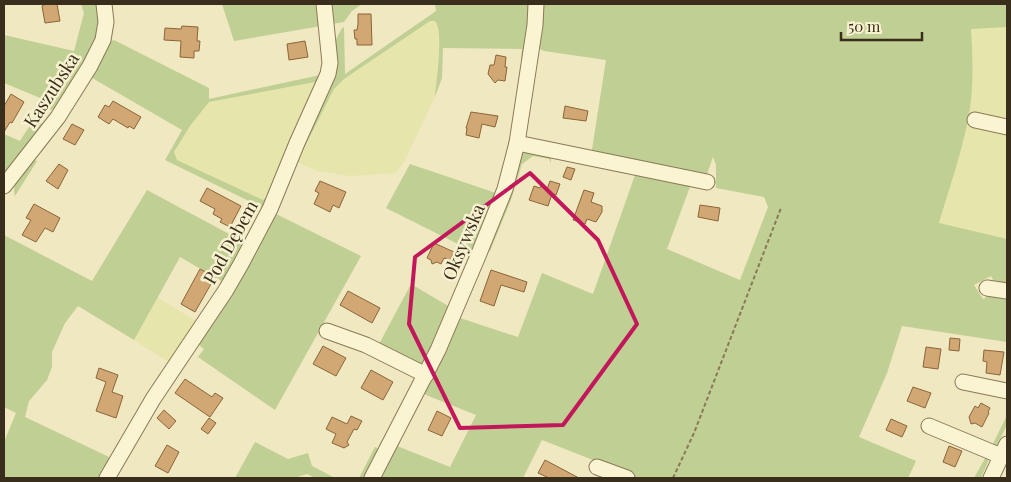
<svg xmlns="http://www.w3.org/2000/svg" width="1011" height="482" viewBox="0 0 1011 482" font-family="'Playfair Display',serif">
<rect width="100%" height="100%" fill="#f0e8c0"/>
<g fill="#e6e5ac">
<path d="M430,21H435L437,24L439,47L435,97L404,162L396,173L350,176L318,171L297,162L334,89L344,79Z"/>
<path d="M1007,27V239L939,224L959,157L968,119L973,70L971,28Z"/>
<path d="M315,82L319,87L268,196L263,200L177,160L174,153L190,126L209,102Z"/>
<path d="M157,297L199,323L172,364L134,340Z"/>
</g>
<g fill="#c0cf93">
<path d="M81,4H101L100,39L56,108L51,110L41,108L45,100L4,83V35L74,51L84,13Z"/>
<path d="M222,4H320L321,26L234,41Z"/>
<path d="M326,4H362L352,11L344,22L333,24Z"/>
<path d="M435,4H533L527,58L521,60L522,49L443,48L442,78L435,97C436,82 444,31 435,21H430L344,79L334,89L297,162L335,41L342,28L344,27L345,74L436,11Z"/>
<path d="M539,4H1007V27L971,29C973,59 974,90 968,120C961,155 949,189 939,223L1007,239V288L996,286L991,276L974,285L983,299L994,293L1007,295V342L902,326L887,373L859,437L916,461L908,478H637L598,464V462L542,440L523,478H377L394,447L397,446L450,467L476,415L426,395L423,392L457,317L518,337L542,273L593,294L635,175L691,184L667,249L740,280L768,207L764,197L716,188V165L713,157L706,177L591,156L606,60L544,51L536,47Z"/>
<path d="M114,40L209,88V99L325,74L319,87L315,82L209,102L190,126L174,152L177,160L263,200L268,196L263,208L165,160L182,130L87,75L109,42Z"/>
<path d="M36,116L40,119L42,126L4,180V134L20,141Z"/>
<path d="M509,151L511,152L499,196L475,256H471L472,251L386,208L410,164L496,193Z"/>
<path d="M529,151L551,157V163L549,159L533,156L522,164L511,200L490,251L484,249L520,155Z"/>
<path d="M32,160L37,161L15,196C11,182 25,171 32,160Z"/>
<path d="M147,190L244,242L225,283L180,257L134,340L78,306L65,323L52,352V367L47,380L29,401L25,417L109,457L111,461L102,478H4V442L16,413L4,407V235L92,281Z"/>
<path d="M272,212L361,256L275,410L198,357L204,349L195,342Z"/>
<path d="M411,284L450,307L425,369L378,346Z"/>
<path d="M1007,415V425L995,449L991,448Z"/>
<path d="M255,442L288,459L308,453L312,466L335,478H315L307,474L294,478H235Z"/>
<path d="M375,447L384,451L370,478H359Z"/>
<path d="M987,455L990,457L981,478H974Z"/>
</g>
<g fill="#d1a773" stroke="#8b653b">
<path d="M44,4H57L60,21L45,23L42,6L44,5Z"/>
<path d="M358,14H371L372,45H357V39H355L354,30H357L358,24Z"/>
<path d="M182,26L198,27L197,41H200L199,51H194V58L180,57L181,41L164,40L165,28L181,29Z"/>
<path d="M305,41L308,57L289,60L287,44Z"/>
<path d="M496,55L506,57L505,67H507L505,81L498,80L495,83L488,74L490,65H494Z"/>
<path d="M11,94L24,102L12,123L10,122L4,132V106Z"/>
<path d="M113,101L141,117L134,129L129,126L128,128L113,119L109,124L98,117L105,105L109,107Z"/>
<path d="M565,106L588,111L586,121L563,118Z"/>
<path d="M471,112L498,116L495,127L482,124L479,138L466,135L467,128H466Z"/>
<path d="M72,124L84,130L75,145L63,139Z"/>
<path d="M59,164L68,170L58,189L46,181Z"/>
<path d="M567,167L575,169L571,180L563,177Z"/>
<path d="M320,181L346,192L339,208L333,205L330,212L314,204L319,193L315,191Z"/>
<path d="M550,181L560,184L556,195L552,194L548,206L529,200L534,186L540,188L541,186L547,189Z"/>
<path d="M207,188L241,206L230,227L220,222L222,219L213,214L215,209L200,201Z"/>
<path d="M584,190L594,193L591,202L602,206V212L596,222L587,219L585,224L573,220Z"/>
<path d="M34,204L60,218L53,232L45,228L36,242L22,235L31,220L26,218Z"/>
<path d="M700,205L720,208L718,221L698,217Z"/>
<path d="M434,243L454,252L450,260L444,258L441,264L437,262L432,264L431,260L427,258Z"/>
<path d="M200,269L215,277L195,312L181,304Z"/>
<path d="M491,270L527,282L524,292L501,285L494,306L480,301Z"/>
<path d="M348,291L380,308L372,323L340,305Z"/>
<path d="M950,338L960,339L959,351L949,350Z"/>
<path d="M323,346L346,358L336,376L313,364Z"/>
<path d="M926,347L941,349L938,369L923,367Z"/>
<path d="M984,350L1004,352L1000,375L986,373L987,362L983,361Z"/>
<path d="M99,368L118,375L112,392L123,396L116,418L96,411L106,382L96,378Z"/>
<path d="M371,370L393,382L383,400L361,388Z"/>
<path d="M185,379L212,397L215,393L223,398L210,417L175,393Z"/>
<path d="M913,387L931,393L925,408L907,401Z"/>
<path d="M981,403L990,408L988,412L989,413L982,427L975,423L971,424L969,417L975,406L978,408Z"/>
<path d="M164,410L176,421L169,429L157,418Z"/>
<path d="M437,411L451,418L442,436L428,430Z"/>
<path d="M351,416L362,421L357,430L354,429L347,442L349,445L344,448L332,443L336,434L326,429L332,417L347,424Z"/>
<path d="M209,418L216,423L208,434L201,429Z"/>
<path d="M891,419L907,426L902,437L886,430Z"/>
<path d="M167,445L179,452L168,473L155,466Z"/>
<path d="M949,446L962,451L955,467L943,462Z"/>
<path d="M545,460L579,478H549L538,473Z"/>
</g>
<g fill="none" stroke-linecap="round" stroke-linejoin="round">
<defs>
<g id="minor">
<path d="M975,120L1007,127"/>
<path d="M517,143L707,182"/>
<path d="M4,186L58,117L90,66L103,40L106,22L104,4"/>
<path d="M987,288L1007,291"/>
<path d="M327,331L366,345L426,375"/>
<path d="M963,382L1007,391"/>
<path d="M929,426L1001,456"/>
<path d="M597,467L627,478"/>
<path d="M107,478L153,399L226,290L241,264L270,209L297,143L328,74L330,63L324,4"/>
<path d="M372,478L438,350L478,256L505,189L517,143L535,25L536,4"/>
<path d="M991,478L1007,444"/>
</g>
</defs>
<use href="#minor" stroke="#8a7957" stroke-width="17"/>
<path stroke="#8a7957" stroke-width="2" stroke-dasharray="4 2.5" stroke-linecap="butt" d="M673,478L694,433L781,208"/>
<use href="#minor" stroke="#fbf4d3" stroke-width="15"/>
</g>
<path fill="none" stroke="#c2185b" stroke-width="4" stroke-linejoin="round" d="M530,173L598,240L637,324L563,425L460,428L409,324L415,257Z"/>
<g text-anchor="middle" dominant-baseline="central" stroke-width="5" stroke-linejoin="round" paint-order="stroke">
<g font-size="18" fill="#392e1c" stroke="#f7f1d0">
<text transform="translate(51 90) rotate(-57)">Kaszubska</text>
<text transform="translate(230 242) rotate(-61)">Pod Dębem</text>
<text transform="translate(463 242) rotate(-67)">Oksywska</text>
</g>
</g>
<rect width="1011" height="482" fill="none" stroke="#392e1c" stroke-width="10"/>
<path d="M841 32v8h81v-8" fill="none" stroke="#392e1c" stroke-width="2.5"/>
<text x="848" y="32" font-size="15" fill="#392e1c" stroke="#f7f1d0" stroke-width="4" paint-order="stroke">50 m</text>
</svg>
